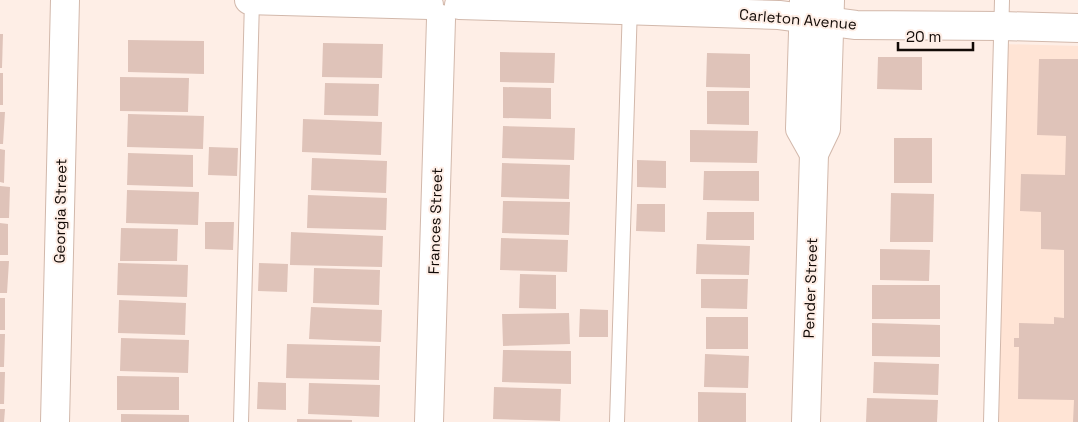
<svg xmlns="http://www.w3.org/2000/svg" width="1078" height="422" viewBox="0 0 1078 422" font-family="'Space Grotesk',sans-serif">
<rect width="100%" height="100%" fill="#feeee6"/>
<path fill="#ffe4d5" d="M1002,44L1078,46V422H991Z"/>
<g fill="#dfc3b9">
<path d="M0,34H3L2,68H0Z"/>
<path d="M128,40L204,41V74L128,72Z"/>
<path d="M323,43L383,44L382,78L322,77Z"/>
<path d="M500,52L555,53L554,83L500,82Z"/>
<path d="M707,53L750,54V88L706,87Z"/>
<path d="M878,57H922V90L877,89Z"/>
<path d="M1039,59H1078V422H1073L1074,400L1018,399L1019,347H1014V338H1019V323L1054,324V317L1064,318V250L1041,249V212L1020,211L1021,174L1065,175L1066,136L1037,135Z"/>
<rect x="0" y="73" width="3" height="32"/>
<path d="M120,77L189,78L188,112L120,111Z"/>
<path d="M325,83L379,84L378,116L324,115Z"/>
<path d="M503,87L551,88V119L503,118Z"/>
<path d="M707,91H749V125L707,124Z"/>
<path d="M0,112H5L3,144H0Z"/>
<path d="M128,114L204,116L203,149L127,147Z"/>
<path d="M303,119L382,122L381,155L302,152Z"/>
<path d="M503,126L575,128L574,160L502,158Z"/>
<path d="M690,130L758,131L757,163L690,162Z"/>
<rect x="894" y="138" width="38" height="45"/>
<path d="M209,147L238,148L237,176L208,175Z"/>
<path d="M0,149L5,150L4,183L0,182Z"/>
<path d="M128,153L193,155V187L127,185Z"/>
<path d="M312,158L387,161L386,193L311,190Z"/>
<path d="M637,160L666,161V188L637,187Z"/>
<path d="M502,163L570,165L569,199L501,197Z"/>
<path d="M704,171H759V201L703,200Z"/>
<path d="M0,186L10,187L9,218H0Z"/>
<path d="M127,190L199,192L198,225L126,223Z"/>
<path d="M891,193L934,194L933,242H890Z"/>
<path d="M308,195L387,198L386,230L307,228Z"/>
<path d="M503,201L570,202L569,235L502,233Z"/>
<path d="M637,204H665V232L636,231Z"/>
<path d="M707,212H754V240H706Z"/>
<path d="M205,222H234L233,250L205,249Z"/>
<path d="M0,223L8,224V255H0Z"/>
<path d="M121,228L178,229L177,261H120Z"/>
<path d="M291,232L383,236L382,267L290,265Z"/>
<path d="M501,238L568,240L567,272L500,270Z"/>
<path d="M697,244L750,246L749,275L696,274Z"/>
<path d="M880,249L930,250L929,281L880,280Z"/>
<path d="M0,261H9L7,293H0Z"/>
<path d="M118,263L188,265L187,297L117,295Z"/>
<path d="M259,263L288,264L287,292L258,291Z"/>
<path d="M314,268L380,270L379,305L313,303Z"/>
<path d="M520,274L556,275V309L519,308Z"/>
<path d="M701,279H748L747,309L701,308Z"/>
<rect x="872" y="285" width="68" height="34"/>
<rect x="0" y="298" width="5" height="32"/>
<path d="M119,300L186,303L185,335L118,333Z"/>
<path d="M311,307L382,310L381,342L309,339Z"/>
<path d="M580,309L608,310V337H579Z"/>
<path d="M569,313L570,344L503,346L502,314Z"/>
<rect x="706" y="317" width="42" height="32"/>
<path d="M872,323L940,325V357L872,356Z"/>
<path d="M0,334H5L4,367H0Z"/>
<path d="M121,338L189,340L188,373L120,371Z"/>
<path d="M287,344L380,346L379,380L286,378Z"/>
<path d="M503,350L571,351V384L502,382Z"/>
<path d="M705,354L749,356L748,388L704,387Z"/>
<path d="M874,362L939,364L938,395L873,393Z"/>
<path d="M0,372H5L4,404H0Z"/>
<path d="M117,376L179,377V410H117Z"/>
<path d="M258,382L286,383V410L257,409Z"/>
<path d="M309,383L380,385L379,417L308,414Z"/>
<path d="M494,387L561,389L560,421L493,419Z"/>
<path d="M698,392L746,393V422H698Z"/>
<path d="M867,398L938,400L937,422H866Z"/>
<path d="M0,409H5L4,422H0Z"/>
<path d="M121,414L189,415V422H121Z"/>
<path d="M297,419L352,420V422H297Z"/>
</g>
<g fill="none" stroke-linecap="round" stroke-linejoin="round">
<defs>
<g id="service">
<path d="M241,422L252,0"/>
<path d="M617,422L630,5"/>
<path d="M991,422L1002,0"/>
</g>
<g id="minor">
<path d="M249,0L429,5"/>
<path d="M459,5L779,15L856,25L1002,26L1078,28"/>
<path d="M55,422L65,0"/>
<path d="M429,422L441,19"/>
</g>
<g id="tertiary">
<path d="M804,0L800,129L814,154"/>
<path d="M806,422L814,154L826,129L830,0"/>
</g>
</defs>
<use href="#service" stroke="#d2b8ab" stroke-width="16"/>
<use href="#minor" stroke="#d2b8ab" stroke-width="30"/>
<use href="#tertiary" stroke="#d2b8ab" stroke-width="30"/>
<use href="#service" stroke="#fff" stroke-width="14"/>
<use href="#minor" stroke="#fff" stroke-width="28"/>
<use href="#tertiary" stroke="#fff" stroke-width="28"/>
</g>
<g text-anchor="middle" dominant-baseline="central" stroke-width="4" stroke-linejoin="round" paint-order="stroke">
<g font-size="15" fill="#120a06" stroke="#feeee6">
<text transform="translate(798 19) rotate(5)">Carleton Avenue</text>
<text transform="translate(60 211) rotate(-89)">Georgia Street</text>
<text transform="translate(435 221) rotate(-88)">Frances Street</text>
<text transform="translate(810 288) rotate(-88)">Pender Street</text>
</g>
</g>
<path d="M898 42v8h75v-8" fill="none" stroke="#120a06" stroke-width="2.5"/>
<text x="906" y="42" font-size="15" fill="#120a06" stroke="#feeee6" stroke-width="4" paint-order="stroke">20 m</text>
</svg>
